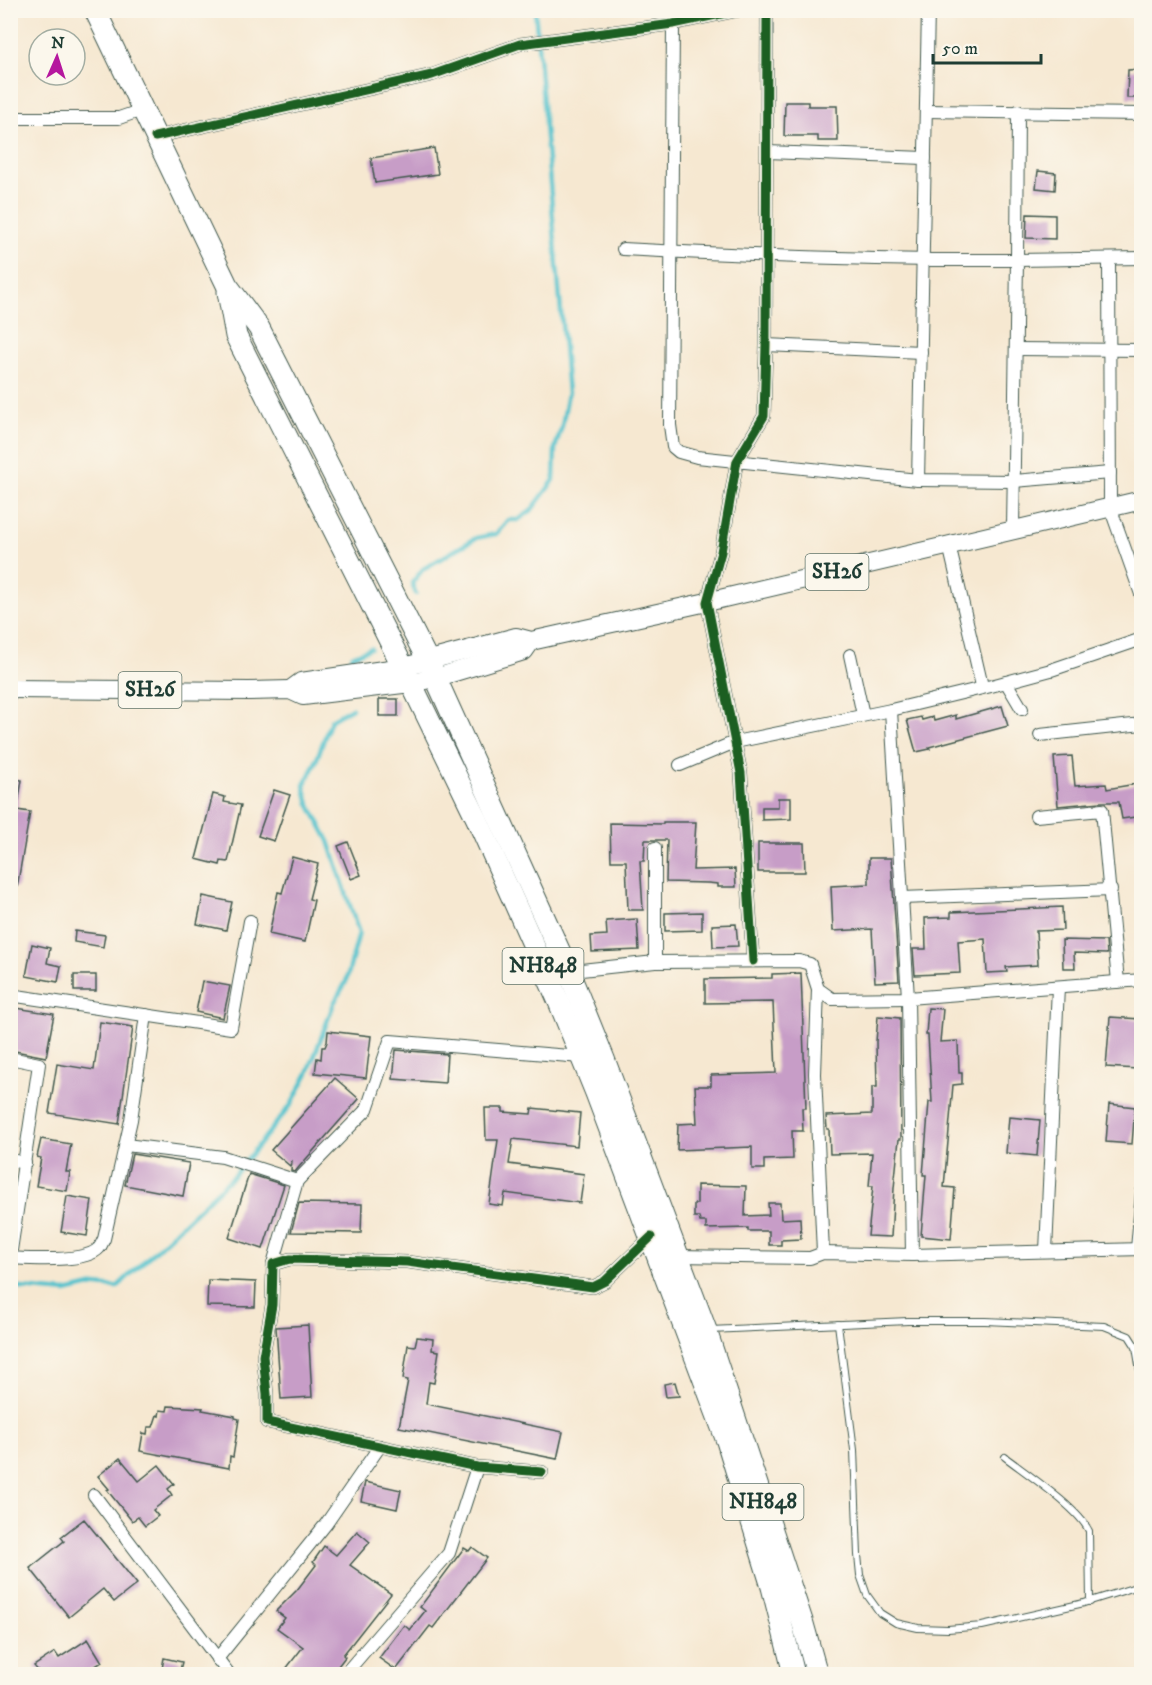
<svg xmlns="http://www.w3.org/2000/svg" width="1152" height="1685" viewBox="0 0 1152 1685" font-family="'IM FELL DW Pica',serif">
<rect width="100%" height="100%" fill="#fbf7ec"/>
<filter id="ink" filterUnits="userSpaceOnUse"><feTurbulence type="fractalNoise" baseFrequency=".0167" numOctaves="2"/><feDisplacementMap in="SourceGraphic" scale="12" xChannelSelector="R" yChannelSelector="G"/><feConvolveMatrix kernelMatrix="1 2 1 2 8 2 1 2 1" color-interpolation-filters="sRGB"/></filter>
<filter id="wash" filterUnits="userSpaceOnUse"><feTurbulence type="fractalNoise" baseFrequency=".008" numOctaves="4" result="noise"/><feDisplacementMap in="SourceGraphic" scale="24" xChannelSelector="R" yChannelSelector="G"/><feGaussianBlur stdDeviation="1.35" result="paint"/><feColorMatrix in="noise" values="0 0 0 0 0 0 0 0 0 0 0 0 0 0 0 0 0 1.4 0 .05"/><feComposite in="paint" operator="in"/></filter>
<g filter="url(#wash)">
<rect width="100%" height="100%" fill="#f6e8d1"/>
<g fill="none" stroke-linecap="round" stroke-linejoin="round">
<g stroke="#56c3cd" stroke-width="4.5">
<path d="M416,594L412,583L423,569L476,538L496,534L508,520H518L531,511L554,480L555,448L562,426L568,393L535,10"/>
<path d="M346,670L352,656L371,648"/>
<path d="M10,1287L66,1292L95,1285L117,1287L235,1174L291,1105L308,1073L334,1003L346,982L359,933L329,841L309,804L304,785L315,764L331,720L352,708"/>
</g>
</g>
<g id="blocks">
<g fill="#c79dc7">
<path d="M1142,69V98H1127L1128,70Z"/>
<path d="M785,102H808V106H837L838,141H818V136H784Z"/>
<path d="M434,148L438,174L375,183L371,158Z"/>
<path d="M1038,171L1056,173L1055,190L1036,188Z"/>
<path d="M1027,214L1055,215V239L1026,238Z"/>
<rect x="379" y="699" width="19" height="17"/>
<path d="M1002,706L1008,726L929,747L930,749L916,752L907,720L921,717L922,720L933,717L934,721L956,715V719Z"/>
<path d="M1072,756L1075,786L1106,784L1107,789L1142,783V816L1122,819L1119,802H1101L1058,806L1054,757Z"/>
<path d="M10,778L22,780L17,810L30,812L17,888L10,887Z"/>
<path d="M274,790L290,795L274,841L258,836Z"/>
<path d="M213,794L225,797L224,802L241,805L228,862L221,861L220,865L196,859Z"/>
<path d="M778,798H791V819L762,820V807H778Z"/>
<path d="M663,822H696L693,870L735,869L736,887H718V884L708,883L666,882L667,840H645L644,861H640L643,910H628L626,861H611L610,823L663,824Z"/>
<path d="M348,842L361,875L351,879L338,846Z"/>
<path d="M758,843H804L805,872H758Z"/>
<path d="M292,857L318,864L309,899L314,900L305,942L269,934L278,892L282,893Z"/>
<path d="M869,858H891L899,981L875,982L872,929L833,931L831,886L869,884Z"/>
<path d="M203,896L232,902L226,930L197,924Z"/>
<path d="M1062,907L1063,930L1036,931L1038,965L1006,967L1007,972L987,973L985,939L958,941L960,973L915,975L913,949H926L925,918L951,917V912Z"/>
<path d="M702,912V930L665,931V913Z"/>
<path d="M637,919L639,950L592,952L591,936L607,935L606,921Z"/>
<path d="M736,924L738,946L713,947L712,925Z"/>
<path d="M75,931L105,935L103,947L74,942Z"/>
<path d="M1062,940L1106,941L1107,954L1074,953L1075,968H1063Z"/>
<path d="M32,944L50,948L47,963L61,966L58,982L26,976Z"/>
<path d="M801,973L806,1108H802L803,1131H792L793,1159L764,1160V1169H752V1147L677,1150L678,1124L697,1123L695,1086H711V1075L776,1073L773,1002L705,1003V979L772,978V974Z"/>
<rect x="74" y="975" width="22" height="16"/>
<path d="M202,981L230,986L223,1018L196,1012Z"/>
<path d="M10,1007L54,1014L46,1057L10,1050Z"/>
<path d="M928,1008L943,1009L940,1042L958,1041L959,1073H962V1084L953,1085L944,1187L955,1188L951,1239L921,1236L926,1175H923L929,1102H932L928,1035H926Z"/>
<path d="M878,1016L900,1018L901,1139H899L894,1188L891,1237L868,1236L873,1186H869L872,1153L830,1154L829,1129H827L826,1116L872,1114V1087H877L876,1042Z"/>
<path d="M1110,1017L1140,1019L1137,1069L1106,1067Z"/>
<path d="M100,1022L133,1027L119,1124L49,1113L57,1064L94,1070Z"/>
<path d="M328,1031L371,1036L366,1078L315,1073L317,1058L321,1059L322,1047H325L327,1042Z"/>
<path d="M396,1050L447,1054L445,1083L393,1079Z"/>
<path d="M335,1078L359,1099L299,1167L295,1172L291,1171L292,1160L290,1166L271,1150Z"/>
<path d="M1109,1104L1135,1107L1132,1144L1106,1142Z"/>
<path d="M485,1108H503V1112L531,1114L532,1108L580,1113L577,1146L513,1139L509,1164L584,1174L580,1203L505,1193L503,1206L489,1204L498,1140H486Z"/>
<path d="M1009,1117L1040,1120L1037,1156L1006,1153Z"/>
<path d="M41,1139L71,1144L66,1172H70L67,1191L36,1186L41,1158L37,1157Z"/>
<path d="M132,1154L189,1163L183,1196L125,1185Z"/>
<path d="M249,1174L284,1185L263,1249L229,1238Z"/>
<path d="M697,1185L746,1186L745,1216L769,1215L768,1203H780L781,1219L800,1218L801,1239L781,1240V1245H769V1231H748V1228L706,1229V1222H700L699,1217H694V1204H697Z"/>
<path d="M67,1196L92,1200L87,1236L61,1232Z"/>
<path d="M299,1203L362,1204L361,1233L291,1232Z"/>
<path d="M208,1280L256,1282L255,1307L207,1306Z"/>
<path d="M308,1325L312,1397L281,1399L276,1327Z"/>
<path d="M417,1337L433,1339L432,1350L439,1351L434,1383L429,1382L426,1404L563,1432L557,1459L399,1427L408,1380L403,1379L408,1345L415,1346Z"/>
<path d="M675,1382L679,1396L666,1397L664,1384Z"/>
<path d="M168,1406L203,1408L202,1410L235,1416V1418L239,1419L233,1457L230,1456L229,1468L140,1451L143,1433L147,1434L148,1427H153L157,1415L159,1416L160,1410L167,1411Z"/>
<path d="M120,1458L139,1481L159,1465L174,1484L168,1489L172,1495L153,1510L158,1516L145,1526L138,1517L132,1521L107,1490L109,1489L98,1476Z"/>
<path d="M365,1482L401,1490L397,1509L361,1501Z"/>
<path d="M84,1519L137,1584L114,1602L103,1589L69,1617L30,1568L64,1541L61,1537Z"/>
<path d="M357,1531L370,1542L350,1565L391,1594L343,1655L345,1657L332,1674H282L303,1647L277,1628L285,1618L276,1611L297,1590L316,1565L313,1562L324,1546L336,1555Z"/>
<path d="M472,1547L487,1558L433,1628L430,1626L396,1670L379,1658L404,1625L410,1630L425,1611L420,1607L464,1548L469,1551Z"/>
<path d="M88,1639L102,1662L83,1674H41L34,1666L55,1652L59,1658Z"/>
<path d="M164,1658L182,1662L179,1674H161Z"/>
</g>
</g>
</g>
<g filter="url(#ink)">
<use href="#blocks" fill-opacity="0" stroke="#3f574c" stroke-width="1.5"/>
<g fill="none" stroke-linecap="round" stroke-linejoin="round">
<defs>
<g id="lane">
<path d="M838,1324L854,1450L858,1555L860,1575L867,1595L880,1613L896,1623L918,1628L948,1629L982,1626L1084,1603L1142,1585"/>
<path d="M710,1330L908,1321H985L1104,1326L1129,1336L1136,1347L1140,1371L1142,1413"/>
<path d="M1005,1457C1027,1474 1078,1508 1089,1531L1090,1602"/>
</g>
<g id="street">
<path d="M673,24L670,425L673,447L679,452L697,457L918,480L1014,481L1110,473"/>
<path d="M926,111L1142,114"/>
<path d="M10,118H119L142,110"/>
<path d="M155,137L432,75L520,44L673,24L740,10"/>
<path d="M767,152L925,158"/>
<path d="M623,249C754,256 885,261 1017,260L1018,111"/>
<path d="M1109,259L1110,507L1142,597"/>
<path d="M766,345L921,352"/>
<path d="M1016,349L1142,350"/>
<path d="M918,480L928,10"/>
<path d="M1013,529L1017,260L1142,258"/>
<path d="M949,545L982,686"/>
<path d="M850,655L863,715"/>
<path d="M1006,682L1022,709"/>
<path d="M1040,735L1142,724"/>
<path d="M680,765L735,742L891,710L991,686L1051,670L1142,639"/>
<path d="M1036,816L1102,810L1118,982"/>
<path d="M902,898L1111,890"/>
<path d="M753,961L741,773L707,602L721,552L737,461L764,416L766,345L767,10"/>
<path d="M655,962V848"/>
<path d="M563,972L655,962L799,961L810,964L818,989L832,999L908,998L1142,980"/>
<path d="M818,989L815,1074L823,1253"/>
<path d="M10,995L231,1028L250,921"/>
<path d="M10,1058L39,1064L10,1257"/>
<path d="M126,1145L223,1157L297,1181"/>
<path d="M10,1160L25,1163"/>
<path d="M1137,1249L1142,1192"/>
<path d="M1046,1251L1058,987"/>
<path d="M912,1255L1142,1249"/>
<path d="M677,1256L810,1258L823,1253L912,1255L908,998L891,710"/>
<path d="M10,1258C30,1259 86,1263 99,1248C102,1245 102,1242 104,1239L131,1120L146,1015"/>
<path d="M273,1264L297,1181L367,1109L390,1041L581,1057"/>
<path d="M542,1472L477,1467L267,1422V1394L263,1356L272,1305L273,1264L290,1259L407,1262L593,1287L605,1281L651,1237"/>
<path d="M94,1495L229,1674"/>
<path d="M217,1659L326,1524L380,1446"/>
<path d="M345,1674L449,1553L477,1467"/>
</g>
<g id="primary">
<path d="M10,689L249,691L290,690L303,696L411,683L435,678L524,651L531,641"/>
<path d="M290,690L301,682L404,667L516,637L531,641L707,602L1142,500"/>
</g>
<g id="highway">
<path d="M95,10L227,285L259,328L428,661L568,970L604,1059L706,1330L803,1624L817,1674"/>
<path d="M228,292L236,336L411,683L477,819L559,1002L596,1093L727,1441L772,1587L794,1674"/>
</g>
</defs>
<use href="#lane" stroke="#3f574c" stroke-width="8"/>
<use href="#street" stroke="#3f574c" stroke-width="14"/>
<use href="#primary" stroke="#3f574c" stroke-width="20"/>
<use href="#highway" stroke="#3f574c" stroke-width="23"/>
<use href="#lane" stroke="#fff" stroke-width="6"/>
<use href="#street" stroke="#fff" stroke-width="12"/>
<use href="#primary" stroke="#fff" stroke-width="18"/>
<use href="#highway" stroke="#fff" stroke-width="21"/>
<defs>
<g id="cycleway">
<path d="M155,137L432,75L520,44L673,24L740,10"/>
<path d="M753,961L741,773L707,602L721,552L737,461L764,416L766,345L767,10"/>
<path d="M542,1472L477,1467L267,1422V1394L263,1356L272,1305L273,1264L290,1259L407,1262L593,1287L605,1281L651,1237"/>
</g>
</defs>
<use href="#cycleway" stroke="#fbf7ec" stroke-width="13"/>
<use href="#cycleway" stroke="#1b5e20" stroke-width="9"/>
</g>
</g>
<g text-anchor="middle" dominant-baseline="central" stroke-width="6" stroke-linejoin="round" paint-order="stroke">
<g fill="#fbf7ec" stroke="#61756b" stroke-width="1.5">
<rect x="805.5" y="554" width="63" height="36" rx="4.5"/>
<rect x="118.5" y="672" width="63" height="36" rx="4.5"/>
<rect x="502.5" y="948" width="81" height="36" rx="4.5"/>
<rect x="722.5" y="1484" width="81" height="36" rx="4.5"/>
</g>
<g font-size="21" font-weight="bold" fill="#1f3d34">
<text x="837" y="572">SH26</text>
<text x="150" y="690">SH26</text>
<text x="543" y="966">NH848</text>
<text x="763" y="1502">NH848</text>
</g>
</g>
<rect width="1152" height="1685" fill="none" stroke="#fbf7ec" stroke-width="36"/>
<g transform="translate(57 57) rotate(3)"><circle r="28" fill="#fbf7ec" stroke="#a3ada2" stroke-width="1.5"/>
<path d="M0-4.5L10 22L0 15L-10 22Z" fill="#b5179e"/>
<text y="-9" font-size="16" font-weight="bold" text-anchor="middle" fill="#1f3d34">N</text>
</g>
<path d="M933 54v9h108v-9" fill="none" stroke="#1f3d34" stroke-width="3"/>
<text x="942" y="54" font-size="18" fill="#1f3d34" stroke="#fbf7ec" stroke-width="4.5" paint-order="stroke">50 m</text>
</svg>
